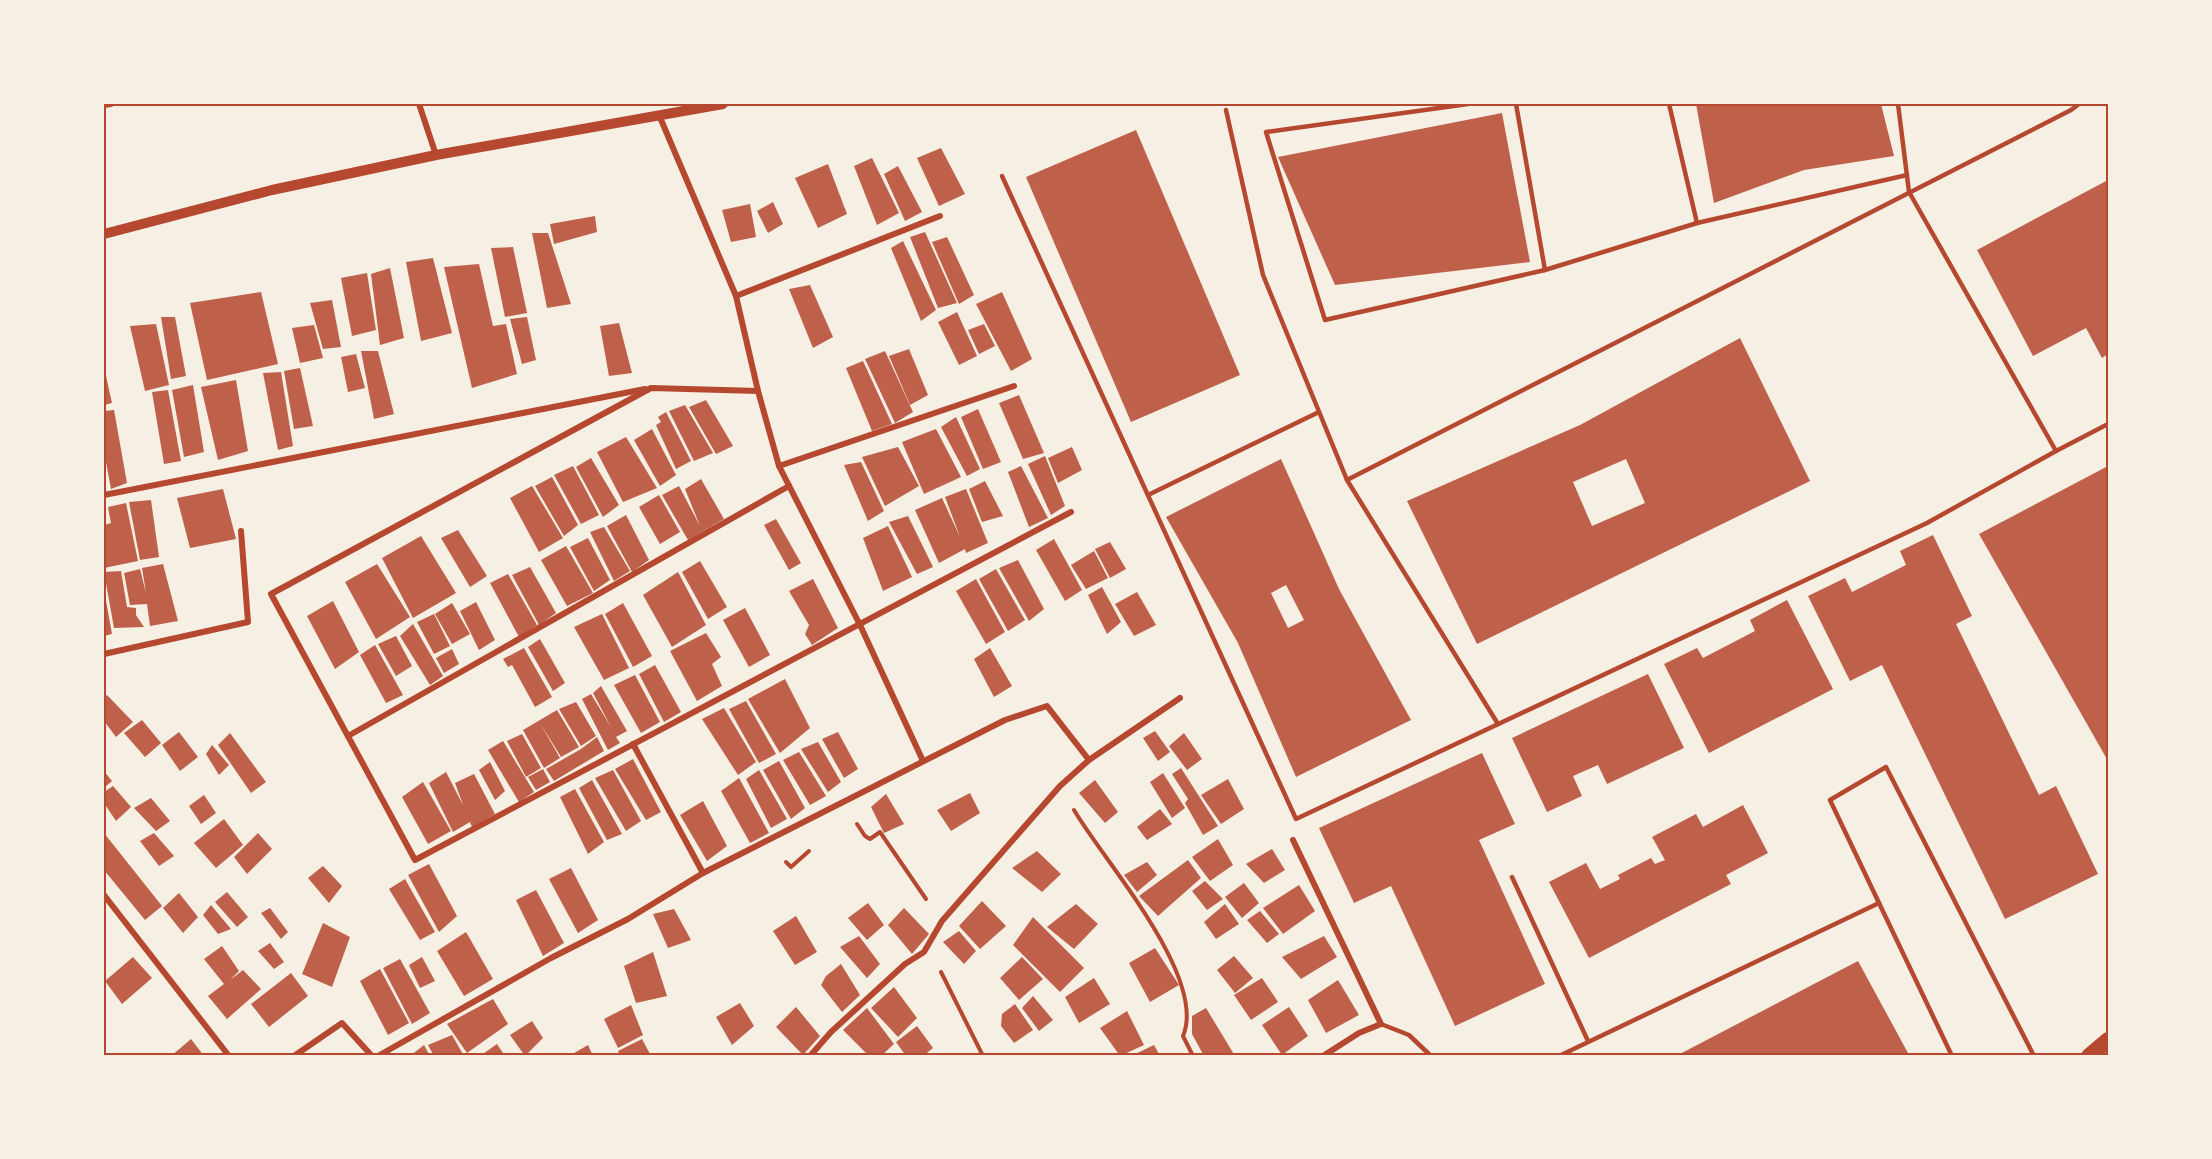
<svg xmlns="http://www.w3.org/2000/svg" width="2212" height="1159" viewBox="0 0 2212 1159" font-family="'DejaVu Sans',sans-serif">
<rect width="100%" height="100%" fill="#f6efe4"/>
<g fill="#bf614a" fill-rule="evenodd">
<path d="M1696,104H1881L1894,156L1804,170L1714,203Z"/>
<path d="M1502,113L1530,262L1335,285L1278,157Z"/>
<path d="M1136,130L1240,375L1131,422L1026,177Z"/>
<path d="M941,148L965,194L939,206L917,158Z"/>
<path d="M872,158L899,213L877,225L854,166Z"/>
<path d="M828,164L847,214L818,228L795,178Z"/>
<path d="M898,166L922,212L905,221L884,174Z"/>
<path d="M2108,180V354L2102,358L2086,328L2033,356L1977,250Z"/>
<path d="M773,202L783,224L768,233L757,211Z"/>
<path d="M750,204L756,237L731,242L722,210Z"/>
<path d="M595,216L597,232L554,244L550,224Z"/>
<path d="M925,232L957,303L938,308L910,237Z"/>
<path d="M532,233H548L571,304L547,308Z"/>
<path d="M947,237L974,295L959,304L932,242Z"/>
<path d="M903,241L936,310L921,321L891,248Z"/>
<path d="M513,247L527,313L505,317L491,248Z"/>
<path d="M433,258L452,333L421,341L406,262Z"/>
<path d="M479,264L493,326L506,324L517,374L472,388L444,267Z"/>
<path d="M390,268L404,338L380,345L371,274Z"/>
<path d="M367,273L376,330L352,336L341,278Z"/>
<path d="M810,285L833,337L813,348L789,289Z"/>
<path d="M261,292L278,364L207,380L190,303Z"/>
<path d="M1002,292L1032,359L1011,371L976,304Z"/>
<path d="M332,300L341,347L323,349L310,303Z"/>
<path d="M957,312L977,356L959,365L938,322Z"/>
<path d="M161,317H175L186,376L171,379Z"/>
<path d="M527,317L536,360L522,364L510,319Z"/>
<path d="M619,323L632,373L609,376L600,326Z"/>
<path d="M156,324L169,385L145,391L130,326Z"/>
<path d="M984,324L995,346L979,354L968,330Z"/>
<path d="M314,325L323,358L300,363L292,328Z"/>
<path d="M1740,338L1810,481L1477,644L1407,501L1580,425ZM1626,459L1645,503L1592,526L1573,482Z"/>
<path d="M909,349L928,395L910,405L889,356Z"/>
<path d="M361,351H378L394,414L374,419Z"/>
<path d="M885,351L913,412L895,423L865,359Z"/>
<path d="M356,354L365,388L348,392L341,357Z"/>
<path d="M863,361L892,424L872,431L846,368Z"/>
<path d="M104,367L112,403L104,405Z"/>
<path d="M300,368L313,426L294,429L284,371Z"/>
<path d="M281,372L293,446L278,450L263,373Z"/>
<path d="M236,380L248,451L218,460L201,387Z"/>
<path d="M193,385L204,452L184,457L172,390Z"/>
<path d="M168,390L181,461L164,464L152,392Z"/>
<path d="M1019,395L1044,453L1023,459L999,403Z"/>
<path d="M706,400L733,446L716,454L689,407Z"/>
<path d="M685,405L713,453L694,461L669,411Z"/>
<path d="M978,409L1001,462L983,469L961,417Z"/>
<path d="M114,410L127,483L111,489L104,451V411Z"/>
<path d="M666,412L691,461L676,469L656,425L661,422L658,417Z"/>
<path d="M956,417L980,469L967,476L941,427Z"/>
<path d="M652,429L676,475L660,486L634,440Z"/>
<path d="M936,429L961,477L924,494L902,442Z"/>
<path d="M626,437L657,488L623,502L597,452Z"/>
<path d="M898,447L919,486L885,506L862,457Z"/>
<path d="M1072,447L1082,470L1058,483L1048,458Z"/>
<path d="M1045,456L1065,506L1051,515L1028,464Z"/>
<path d="M591,458L619,505L603,517L576,467Z"/>
<path d="M1281,459L1339,589L1411,720L1296,777L1238,643L1166,517ZM1286,585L1304,620L1288,628L1271,593Z"/>
<path d="M861,462L884,511L868,521L844,465Z"/>
<path d="M573,466L599,515L581,524L554,475Z"/>
<path d="M1021,466L1048,518L1029,527L1008,472Z"/>
<path d="M2108,466V761L1979,534Z"/>
<path d="M552,477L578,525L564,536L535,486Z"/>
<path d="M701,479L724,519L688,540L662,495L679,486L700,526L685,489Z"/>
<path d="M985,481L1003,516L982,522L969,489Z"/>
<path d="M532,486L563,538L539,552L510,498Z"/>
<path d="M223,489L236,539L190,548L177,498Z"/>
<path d="M966,489L988,543L966,553L965,549L939,563L915,510L942,498L960,537L945,497Z"/>
<path d="M659,495L680,532L660,544L639,507Z"/>
<path d="M151,500L159,557L140,560L129,502Z"/>
<path d="M126,503L138,561L104,568V525L111,523L108,507Z"/>
<path d="M626,515L649,560L632,572L607,526Z"/>
<path d="M908,516L933,567L917,574L889,522Z"/>
<path d="M776,519L801,563L789,570L764,525Z"/>
<path d="M888,526L912,577L883,591L863,538Z"/>
<path d="M604,527L630,571L614,581L590,532Z"/>
<path d="M458,530L487,576L470,587L441,538Z"/>
<path d="M1933,535L1972,616L1956,624L2039,795L2056,786L2098,874L2005,919L1882,665L1850,681L1808,596L1845,578L1852,592L1906,565L1900,551Z"/>
<path d="M421,536L456,593L413,618L382,558Z"/>
<path d="M588,538L610,580L594,591L570,547Z"/>
<path d="M1054,539L1082,590L1065,601L1036,550Z"/>
<path d="M1110,542L1126,569L1110,578L1095,549Z"/>
<path d="M566,546L593,593L567,606L541,560Z"/>
<path d="M1094,551L1108,578L1086,589L1071,565Z"/>
<path d="M1018,560L1044,609L1029,621L999,568Z"/>
<path d="M700,561L727,607L708,619L682,572Z"/>
<path d="M163,564L178,621L150,626L147,604L130,605L124,573L140,569L146,593L142,568Z"/>
<path d="M377,564L410,617L376,639L345,582Z"/>
<path d="M530,567L556,613L539,625L512,575Z"/>
<path d="M996,569L1025,620L1008,631L979,579Z"/>
<path d="M121,571L127,607L136,608V615L144,627L114,628L104,572Z"/>
<path d="M678,572L706,625L672,647L643,595Z"/>
<path d="M508,574L537,625L519,637L490,583Z"/>
<path d="M813,579L838,628L812,645L805,634L809,625L789,591Z"/>
<path d="M976,579L1005,632L986,644L956,591Z"/>
<path d="M1102,587L1121,622L1107,634L1088,595Z"/>
<path d="M1137,592L1156,625L1134,636L1115,604Z"/>
<path d="M105,595L112,634L104,636V596Z"/>
<path d="M1787,600L1833,689L1709,753L1664,664L1697,648L1703,658L1755,631L1750,620Z"/>
<path d="M333,601L359,652L335,669L307,616Z"/>
<path d="M476,602L495,640L479,650L460,611Z"/>
<path d="M452,603L470,634L452,644L435,614Z"/>
<path d="M623,603L652,656L633,667L605,614Z"/>
<path d="M745,608L770,655L749,667L723,620Z"/>
<path d="M434,614L450,646L434,654L417,622Z"/>
<path d="M602,614L629,668L604,680L574,627Z"/>
<path d="M413,624L443,676L430,685L400,636Z"/>
<path d="M706,633L721,657L712,664L722,686L697,701L670,651Z"/>
<path d="M396,636L412,666L396,676L378,644Z"/>
<path d="M540,639L565,683L553,691L528,647Z"/>
<path d="M375,645L403,695L386,703L360,655Z"/>
<path d="M524,648L552,697L535,707L512,665L508,667L503,659Z"/>
<path d="M990,648L1012,686L994,697L974,659Z"/>
<path d="M452,649L459,664L444,673L436,658Z"/>
<path d="M655,665L681,712L664,722L639,674Z"/>
<path d="M1648,674L1684,748L1607,784L1598,765L1573,776L1582,796L1547,812L1512,738Z"/>
<path d="M635,675L660,722L641,733L614,685Z"/>
<path d="M785,679L810,728L780,753L748,699Z"/>
<path d="M601,686L627,731L616,737L620,743L608,750L582,699L591,694L611,727L593,693Z"/>
<path d="M107,695L133,722L116,737L104,721V698Z"/>
<path d="M746,701L776,754L759,763L729,709Z"/>
<path d="M576,702L596,736L581,746L559,709Z"/>
<path d="M724,708L756,762L738,775L702,719Z"/>
<path d="M557,710L579,747L561,757L540,723L560,758L544,768L523,730Z"/>
<path d="M142,720L161,743L145,757L124,733Z"/>
<path d="M1155,731L1170,752L1158,761L1143,738Z"/>
<path d="M179,732L198,757L180,771L162,745Z"/>
<path d="M838,732L858,769L844,778L822,739Z"/>
<path d="M230,733L266,782L251,793L218,745Z"/>
<path d="M1184,733L1202,759L1187,770L1169,746Z"/>
<path d="M522,734L541,768L526,777L507,741Z"/>
<path d="M597,737L604,751L554,781L546,769L581,749Z"/>
<path d="M503,741L534,792L519,802L488,750Z"/>
<path d="M818,742L841,782L828,792L801,749Z"/>
<path d="M212,745L229,765L219,775L206,754Z"/>
<path d="M799,752L826,796L810,805L783,760Z"/>
<path d="M1482,753L1515,824L1479,840L1545,984L1455,1026L1391,886L1354,903L1319,828Z"/>
<path d="M633,759L661,812L646,820L615,769Z"/>
<path d="M779,761L805,808L791,819L763,770Z"/>
<path d="M490,762L505,791L495,800L479,770Z"/>
<path d="M1181,768L1218,826L1203,835L1185,803L1188,799L1172,774Z"/>
<path d="M543,769L550,782L536,790L528,777Z"/>
<path d="M613,770L641,821L626,831L595,778Z"/>
<path d="M759,770L787,819L771,828L746,779Z"/>
<path d="M104,771L112,781L104,788Z"/>
<path d="M446,772L463,805L455,783L474,774L495,814L472,827L470,822L453,832L429,783Z"/>
<path d="M1163,773L1185,808L1172,818L1150,782Z"/>
<path d="M739,778L769,833L750,843L721,791Z"/>
<path d="M1228,779L1244,809L1221,824L1201,795Z"/>
<path d="M592,780L622,834L607,840L579,788Z"/>
<path d="M1095,780L1118,812L1105,823L1079,793Z"/>
<path d="M423,782L451,831L428,844L402,797Z"/>
<path d="M113,786L131,807L116,821L104,803V792Z"/>
<path d="M575,789L604,842L588,854L560,797Z"/>
<path d="M970,793L980,813L951,831L937,810Z"/>
<path d="M886,794L904,824L884,833L871,807Z"/>
<path d="M204,795L216,813L201,824L189,806Z"/>
<path d="M151,798L170,821L156,831L134,808Z"/>
<path d="M703,801L727,846L707,861L680,815Z"/>
<path d="M1743,805L1768,853L1726,875L1731,884L1589,958L1549,882L1586,863L1600,889L1620,879L1618,875L1651,858L1655,864L1665,860L1652,837L1696,814L1703,827Z"/>
<path d="M1160,809L1172,824L1147,840L1137,827Z"/>
<path d="M224,819L243,845L216,868L194,843Z"/>
<path d="M104,833L162,906L145,920L104,870Z"/>
<path d="M154,833L174,856L159,866L140,841Z"/>
<path d="M258,833L272,849L247,874L234,857Z"/>
<path d="M1218,839L1233,865L1210,881L1192,857Z"/>
<path d="M1272,849L1285,870L1264,883L1246,864Z"/>
<path d="M1037,851L1061,874L1042,892L1012,868Z"/>
<path d="M1188,860L1201,878L1158,916L1139,896Z"/>
<path d="M1147,862L1157,875L1137,892L1124,875Z"/>
<path d="M429,864L457,916L439,932L408,875Z"/>
<path d="M323,866L342,886L329,903L308,878Z"/>
<path d="M571,868L598,920L578,933L549,879Z"/>
<path d="M405,879L435,932L420,940L389,889Z"/>
<path d="M1205,881L1223,899L1207,910L1192,891Z"/>
<path d="M1244,883L1259,903L1242,918L1225,897Z"/>
<path d="M1299,885L1315,911L1283,934L1263,908Z"/>
<path d="M536,890L564,943L543,956L516,900Z"/>
<path d="M227,892L248,917L237,927L215,902Z"/>
<path d="M179,893L198,917L183,933L163,908Z"/>
<path d="M982,901L1006,926L980,949L959,926Z"/>
<path d="M868,903L884,925L867,940L848,918Z"/>
<path d="M1076,904L1098,924L1074,949L1047,927Z"/>
<path d="M1225,904L1239,924L1216,939L1204,922Z"/>
<path d="M211,905L231,929L218,934L203,915Z"/>
<path d="M270,908L288,932L281,939L261,913Z"/>
<path d="M904,908L929,934L912,954L888,925Z"/>
<path d="M674,909L691,940L668,948L653,914Z"/>
<path d="M1260,911L1279,934L1267,943L1247,920Z"/>
<path d="M796,916L817,952L795,965L773,931Z"/>
<path d="M1033,917L1084,968L1060,992L1013,945Z"/>
<path d="M323,923L350,937L332,987L302,974Z"/>
<path d="M959,931L976,951L964,964L943,942Z"/>
<path d="M466,932L493,979L464,996L437,951Z"/>
<path d="M859,936L880,964L867,978L840,947Z"/>
<path d="M1324,936L1337,957L1301,979L1282,957Z"/>
<path d="M270,943L284,962L274,969L258,951Z"/>
<path d="M222,946L239,971L230,980L243,970L261,989L227,1019L208,996L224,984L204,959Z"/>
<path d="M1155,948L1179,985L1150,1002L1129,963Z"/>
<path d="M653,952L667,996L636,1003L624,966Z"/>
<path d="M1234,956L1253,978L1235,993L1217,970Z"/>
<path d="M133,957L152,978L122,1004L105,981Z"/>
<path d="M422,957L435,981L420,988L409,965Z"/>
<path d="M1022,957L1043,979L1019,1000L1000,978Z"/>
<path d="M400,959L430,1013L412,1024L383,968Z"/>
<path d="M1858,961L1908,1053L1906,1056H1676Z"/>
<path d="M841,964L860,995L842,1012L821,985L826,976Z"/>
<path d="M380,969L409,1023L388,1035L360,981Z"/>
<path d="M291,973L308,996L269,1027L251,1004Z"/>
<path d="M1094,978L1110,1004L1079,1023L1065,997Z"/>
<path d="M1262,978L1278,1002L1251,1020L1234,995Z"/>
<path d="M1338,980L1359,1015L1326,1033L1308,1000Z"/>
<path d="M894,987L917,1018L898,1037L871,1008Z"/>
<path d="M1033,996L1053,1020L1039,1031L1022,1008Z"/>
<path d="M493,999L508,1024L467,1053L447,1024Z"/>
<path d="M740,1003L754,1026L732,1045L716,1017Z"/>
<path d="M1015,1004L1033,1030L1014,1043L1001,1026L1002,1014Z"/>
<path d="M631,1005L643,1035L618,1048L604,1019Z"/>
<path d="M796,1007L820,1036L803,1055L776,1027Z"/>
<path d="M1289,1007L1308,1036L1282,1055L1262,1025Z"/>
<path d="M867,1008L894,1044L881,1056H869L843,1030Z"/>
<path d="M1206,1008L1235,1056H1204L1192,1034V1016Z"/>
<path d="M1127,1011L1144,1045L1120,1056L1100,1028Z"/>
<path d="M532,1021L543,1038L525,1056L510,1035Z"/>
<path d="M917,1026L933,1048L923,1056H906L896,1042Z"/>
<path d="M452,1035L464,1056H434L428,1045Z"/>
<path d="M191,1039L204,1056H171Z"/>
<path d="M642,1039L651,1056H620L618,1051Z"/>
<path d="M497,1044L505,1056H480Z"/>
<path d="M424,1045L430,1056H410Z"/>
<path d="M588,1045L593,1056H569Z"/>
<path d="M1154,1045L1160,1056H1131Z"/>
</g>
<g fill="none" stroke-linecap="round" stroke-linejoin="round">
<g stroke="#b5482f" stroke-width="4">
<path d="M1074,810C1103,860 1208,977 1183,1036L1193,1056"/>
<path d="M857,824L865,836L870,839L880,832L926,899"/>
<path d="M786,862L791,867L809,851"/>
<path d="M941,972L983,1056"/>
<path d="M1006,1056H1007"/>
</g>
<g stroke="#b5482f" stroke-width="4.5">
<path d="M1468,104L1266,132L1325,320L1545,270"/>
<path d="M1516,104L1545,270L1697,223L1669,104"/>
<path d="M1898,104L1909,192L2056,451"/>
<path d="M1226,110L1263,275L1347,480L2071,110L2079,104"/>
<path d="M1002,176L1296,819L1927,523L2056,451L2108,424"/>
<path d="M1697,223L1907,175"/>
<path d="M1347,480L1498,724"/>
<path d="M1148,495L1319,412"/>
<path d="M1512,877L1588,1041"/>
<path d="M1879,903L1830,800L1886,767L2034,1056"/>
<path d="M1381,1024L1409,1035L1431,1056"/>
<path d="M1559,1056L1879,903L1952,1056"/>
</g>
<g stroke="#b5482f" stroke-width="6">
<path d="M419,104L436,155"/>
<path d="M104,105L111,104"/>
<path d="M659,115L736,296L758,391L779,466L860,625L923,761"/>
<path d="M736,296L940,216"/>
<path d="M758,391L651,388L271,594L415,860L1071,512"/>
<path d="M779,466L1014,386"/>
<path d="M104,495L645,389"/>
<path d="M104,654L248,622L241,531"/>
<path d="M348,736L789,486"/>
<path d="M633,744L703,873"/>
<path d="M1293,840L1381,1024L1359,1033L1323,1056"/>
<path d="M104,895L229,1056"/>
<path d="M294,1056L342,1023L372,1056"/>
<path d="M378,1056L551,958L628,919L703,873L1005,720L1047,706L1089,760"/>
<path d="M810,1056L831,1032L905,964L924,952L942,921L1060,786L1089,760L1180,698"/>
</g>
<path stroke="#b5482f" stroke-width="10" d="M104,234L272,190L436,155L723,104"/>
<path stroke="#b5482f" stroke-width="16" d="M2089,1056L2108,1040"/>
</g>
<rect width="2212" height="1159" fill="none" stroke="#f6efe4" stroke-width="210"/>
<rect x="105" y="105" width="2002" height="949" fill="none" stroke="#b5482f" stroke-width="2"/>
</svg>
